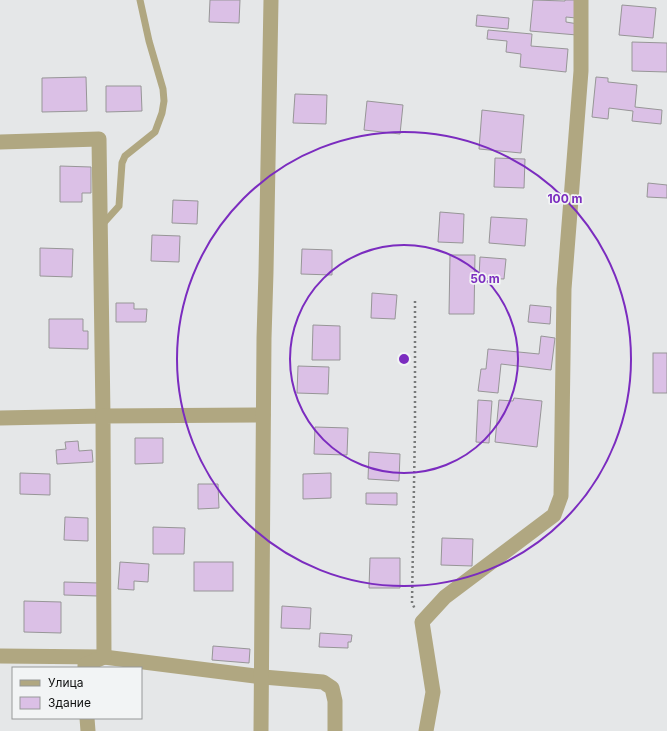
<svg xmlns="http://www.w3.org/2000/svg" width="667" height="731" viewBox="0 0 667 731" font-family="Inter,sans-serif">
<rect width="100%" height="100%" fill="#e5e7e8"/>
<g fill="#dbc0e6" stroke="#979697">
<path d="M210,0H240L239,23L209,22Z"/>
<path d="M533,0L565,1V0H577L576,18L566,17V22L578,24L577,35L530,31Z"/>
<path d="M622,5L656,8L653,38L619,35Z"/>
<path d="M477,15L509,18L508,29L476,26Z"/>
<path d="M488,30L532,34L531,46L568,49L566,72L520,67L521,54L506,52L507,41L487,39Z"/>
<path d="M632,42L667,43V72L632,71Z"/>
<path d="M86,77L87,111L42,112V78Z"/>
<path d="M596,77L608,78V82L637,85L635,107L662,110L661,124L632,121L633,111L609,108L608,119L592,117Z"/>
<path d="M106,86H141L142,111L106,112Z"/>
<path d="M295,94L327,95L326,124L293,123Z"/>
<path d="M367,101L403,105L400,134L364,130Z"/>
<path d="M482,110L524,115L521,153L479,149Z"/>
<path d="M495,158L525,159L524,188L494,187Z"/>
<path d="M60,166L91,167V193H82V202H60Z"/>
<path d="M648,183L667,185V198L647,197Z"/>
<path d="M173,200L198,201L197,224L172,223Z"/>
<path d="M440,212L464,214L463,243L438,242Z"/>
<path d="M491,217L527,219L525,246L489,243Z"/>
<path d="M152,235L180,236L179,262L151,261Z"/>
<path d="M40,248L73,249L72,277L40,276Z"/>
<path d="M302,249L332,250V275L301,274Z"/>
<path d="M450,255H475L474,314H449Z"/>
<path d="M480,257L506,259L504,279L479,278Z"/>
<path d="M372,293L397,295L395,319L371,318Z"/>
<path d="M116,303H134V309H147L146,322H116Z"/>
<path d="M530,305L551,307L550,324L528,322Z"/>
<path d="M49,319H83V331H88V349L49,348Z"/>
<path d="M313,325L340,326V360H312Z"/>
<path d="M541,336L555,338L551,370L501,364L498,393L478,391L481,369H486L488,349L539,354Z"/>
<rect x="653" y="353" width="14" height="40"/>
<path d="M298,366L329,367L328,394L297,393Z"/>
<path d="M514,398L542,401L537,447L495,442L499,400L513,401Z"/>
<path d="M478,400L492,401L489,443L476,442Z"/>
<path d="M315,427L348,428L347,455L314,454Z"/>
<path d="M135,438H163V463L135,464Z"/>
<path d="M78,441L79,451L92,450L93,462L57,464L56,450L66,449L65,442Z"/>
<path d="M369,452L400,454L399,481L368,479Z"/>
<path d="M20,473L50,474V495L20,494Z"/>
<path d="M331,473V498L303,499V474Z"/>
<path d="M198,484H218L219,508L198,509Z"/>
<path d="M366,493H397V505L366,504Z"/>
<path d="M65,517L88,518V541L64,540Z"/>
<path d="M153,527L185,528L184,554H153Z"/>
<path d="M442,538L473,539L472,566L441,565Z"/>
<path d="M370,558H400V588H369Z"/>
<path d="M120,562L149,564L148,582L134,581V590L118,589Z"/>
<rect x="194" y="562" width="39" height="29"/>
<path d="M64,582L99,583L98,596L64,595Z"/>
<path d="M24,601L61,602V633L24,632Z"/>
<path d="M282,606L311,608L310,629L281,628Z"/>
<path d="M320,633L352,635L351,642H348V648L319,647Z"/>
<path d="M213,646L250,649L249,663L212,660Z"/>
</g>
<g fill="none" stroke-linecap="round" stroke-linejoin="round">
<path stroke="#787a7a" stroke-width="2.5" stroke-dasharray="2 3" stroke-linecap="butt" d="M415,301V426L412,603L415,609"/>
<path stroke="#b0a781" stroke-width="7" d="M101,226L119,206L122,163L125,156L155,132L162,113L164,101L163,89L149,41L140,0"/>
<g stroke="#b0a781" stroke-width="15">
<path d="M0,142L99,139L103,416L0,418"/>
<path d="M0,656L104,657L263,677L323,682L332,688L335,701V731"/>
<path d="M85,668V665L104,657L103,416L263,415"/>
<path d="M87,718L88,731"/>
<path d="M261,731L264,338L266,272L271,0"/>
<path d="M426,731L433,692L422,622L445,597L554,515L561,496L564,289L581,71V0"/>
</g>
</g>
<g fill="none" stroke="#7b2cbf" stroke-width="2">
<circle cx="404" cy="359" r="114"/>
<circle cx="404" cy="359" r="227"/>
</g>
<circle cx="404" cy="359" r="6" fill="#7b2cbf" stroke="#f2f4f5" stroke-width="2"/>
<g font-size="12" text-anchor="middle" font-weight="bold" fill="#7b2cbf" stroke="#f2f4f5" stroke-width="3.5" stroke-linejoin="round" paint-order="stroke">
<text x="565" y="203">100 m</text>
<text x="485" y="283">50 m</text>
</g>
<rect x="12" y="667" width="130" height="52" fill="#f2f4f5" stroke="#979999"/>
<rect x="20" y="680" width="20" height="6" fill="#b0a781" stroke="#979999"/>
<text x="48" y="687" font-size="12" fill="#0f1010">Улица</text>
<rect x="20" y="697" width="20" height="12" fill="#dbc0e6" stroke="#979999"/>
<text x="48" y="707" font-size="12" fill="#0f1010">Здание</text>
</svg>
